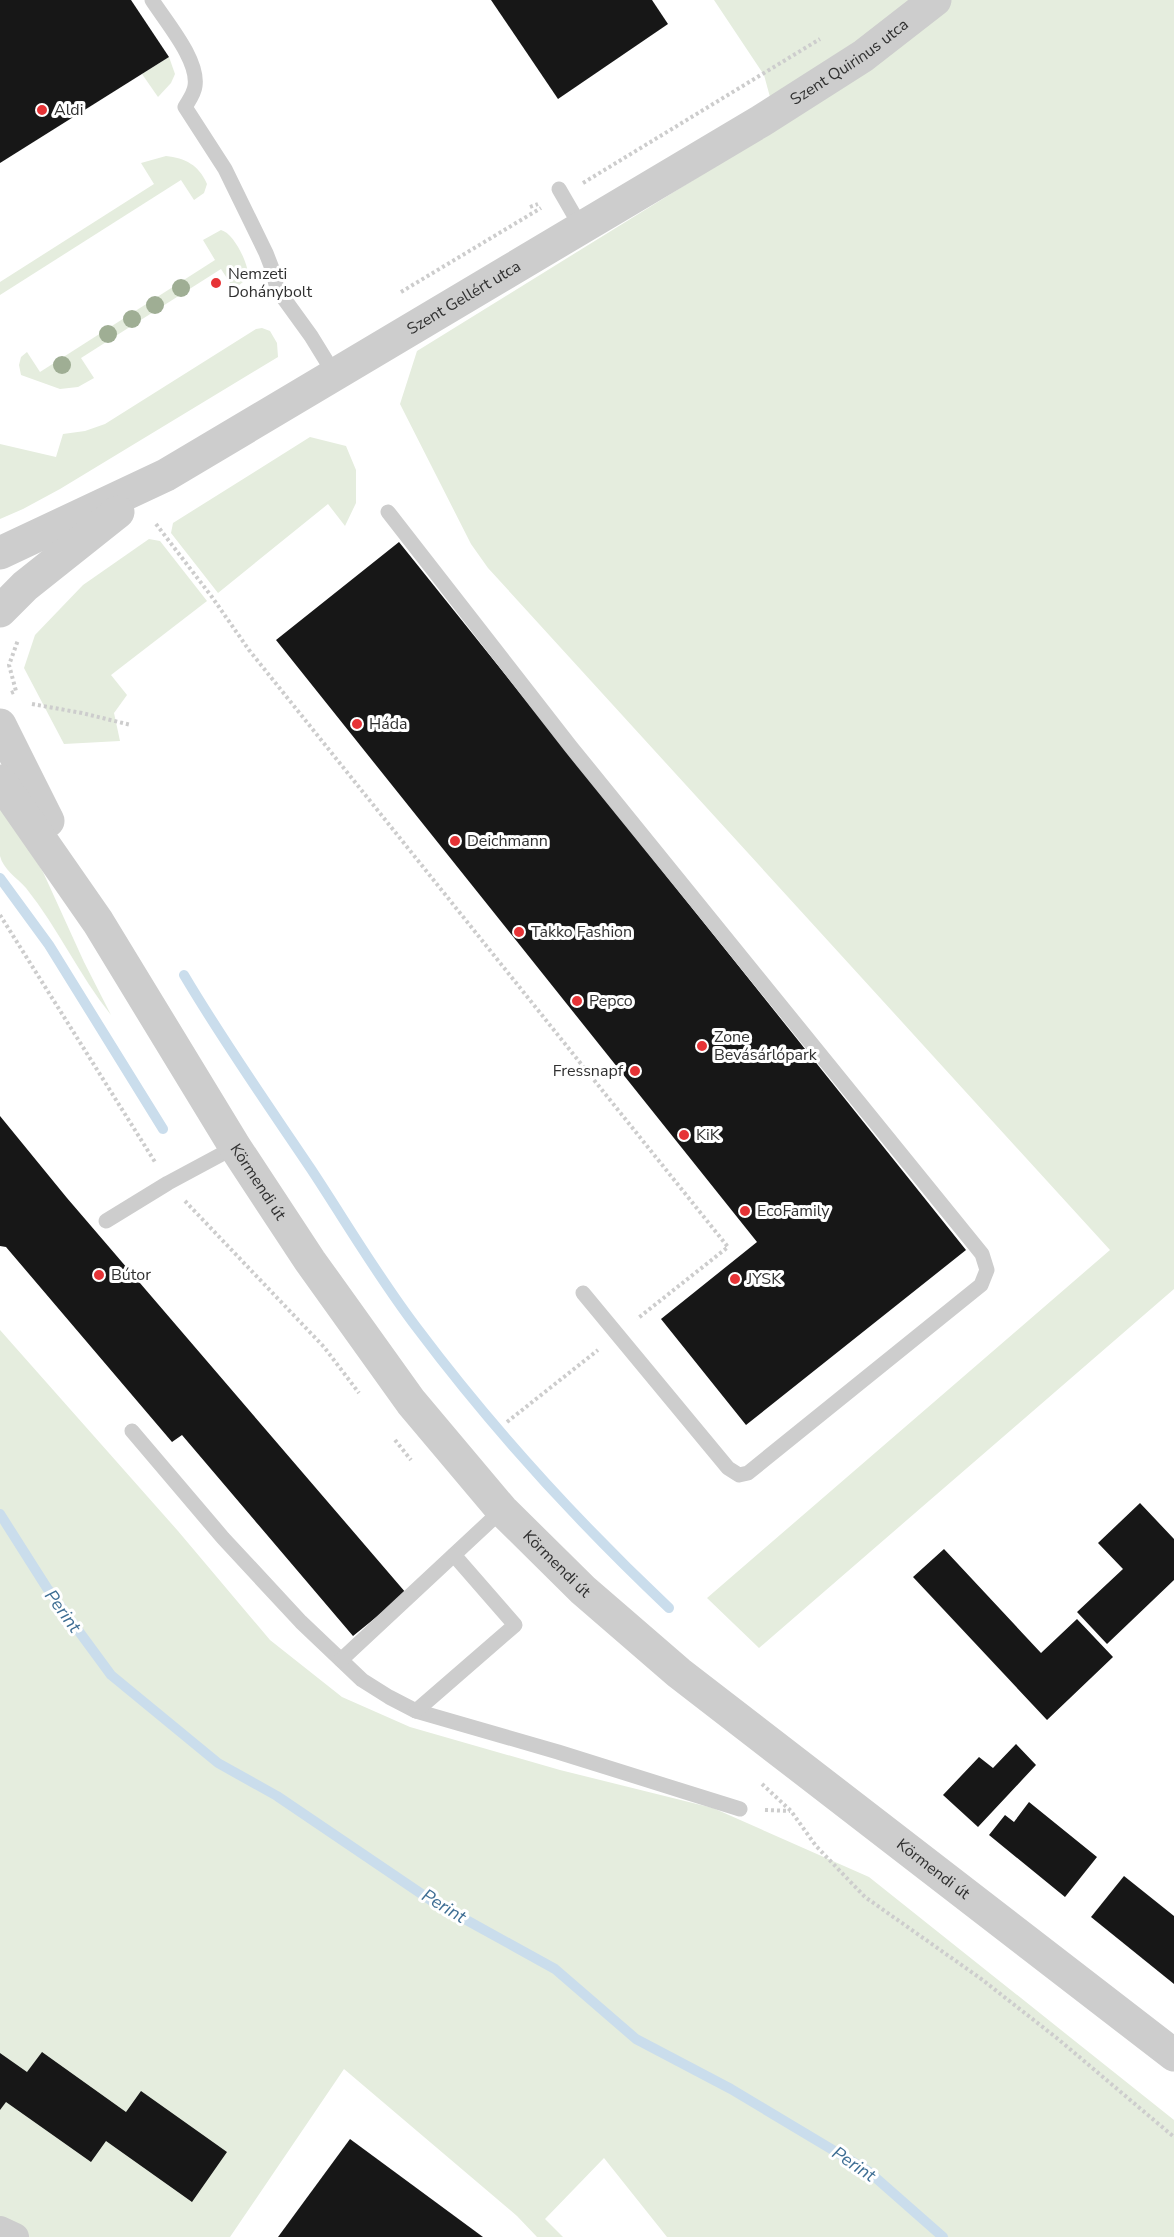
<svg xmlns="http://www.w3.org/2000/svg" width="1174" height="2237" viewBox="0 0 1174 2237" font-family="'Nunito Sans',sans-serif">
<rect width="100%" height="100%" fill="#fff"/>
<g fill="#e5edde">
<path d="M714,0H1174V1289L759,1648L707,1598L1110,1250L488,568L471,544L400,404L417,351L787,122L770,97L764,75Z"/>
<path d="M169,57L175,74L171,83L158,97L142,74Z"/>
<path d="M166,156C185,158 199,165 207,184L204,193L194,200L181,180L0,295V282L154,184L141,163Z"/>
<path d="M221,230C234,233 250,266 248,278L234,289L221,269L81,358L94,378L78,387L60,389L21,375L19,365L21,357L27,352L40,372L215,260L203,240Z"/>
<path d="M262,328L270,331L277,343L278,357L60,489L23,509L0,519V444L56,457L63,434L85,431L105,424L256,329Z"/>
<path d="M310,437L346,446L356,470V503L345,526L328,504L218,593L171,533L173,523Z"/>
<path d="M149,539L160,541L207,601L111,675L127,695L114,713L120,741L64,744L24,668L35,635L83,585Z"/>
<path d="M0,804L43,872L84,962L111,1015C79,975 58,928 26,888C17,878 3,869 0,856C0,840 0,820 0,804Z"/>
<path d="M0,1330L178,1531L270,1640L342,1697L410,1727L560,1770L713,1808L869,1877L1174,2120V2237H667L604,2158L545,2219L563,2237H537L517,2216L344,2069L230,2237H0Z"/>
</g>
<g fill="none" stroke-linecap="round" stroke-linejoin="round">
<g stroke="#caddec" stroke-width="10">
<path d="M0,878L49,945L163,1129"/>
<path d="M184,975C223,1041 268,1105 311,1169C346,1222 378,1277 417,1328C492,1428 577,1521 669,1608"/>
<path d="M0,1514L47,1588L111,1675L218,1763L277,1796L432,1901L555,1969L636,2039L731,2089L868,2171L943,2237"/>
</g>
</g>
<g fill="#171717">
<path d="M0,0H131L169,57L0,163Z"/>
<path d="M491,0H652L668,24L558,99Z"/>
<path d="M399,542L966,1250L746,1425L661,1319L757,1242L276,640Z"/>
<path d="M0,1116L67,1198L406,1593L353,1636L182,1435L172,1442L6,1247L0,1246Z"/>
<path d="M1140,1503L1174,1539V1580L1107,1644L1077,1612L1123,1569L1098,1543Z"/>
<path d="M944,1549L1041,1653L1077,1619L1113,1657L1047,1720L913,1577Z"/>
<path d="M1016,1744L1036,1765L978,1827L943,1795L979,1757L993,1768Z"/>
<path d="M1029,1802L1097,1857L1065,1897L989,1835L1005,1815L1014,1822Z"/>
<path d="M1124,1876L1174,1916V1984L1091,1917Z"/>
<path d="M42,2052L126,2112L141,2091L227,2152L192,2202L106,2141L91,2162L6,2102L0,2110V2053L27,2072Z"/>
<path d="M350,2139L483,2237H278Z"/>
</g>
<g fill="none" stroke-linecap="round" stroke-linejoin="round">
<g stroke="#cdcdcd" stroke-width="4" stroke-dasharray="3 3" stroke-linecap="butt">
<path d="M583,183L820,39"/>
<path d="M530,207L538,204"/>
<path d="M401,292L541,208"/>
<path d="M156,524L212,597L249,650L728,1247L637,1319"/>
<path d="M11,693L16,691L9,665L18,640"/>
<path d="M32,704L82,713L131,725"/>
<path d="M0,915L155,1162"/>
<path d="M185,1201L324,1347L359,1393"/>
<path d="M507,1422L598,1350"/>
<path d="M395,1440L411,1460"/>
<path d="M762,1784L791,1811L816,1846L865,1897L980,1978L1058,2039L1174,2137"/>
<path d="M765,1810L790,1811"/>
</g>
<g stroke="#cdcdcd" stroke-width="15">
<path d="M152,0C166,22 199,60 195,86C194,94 189,100 185,107L225,169L266,253L273,271L277,289L311,336L335,375"/>
<path d="M559,189L581,227"/>
<path d="M388,512L571,747L982,1254L987,1270L981,1285L748,1473L739,1475L728,1468L583,1293"/>
<path d="M106,1221L168,1183L235,1147"/>
<path d="M132,1431L223,1538L301,1622L362,1680L389,1697L416,1711L558,1752L740,1809"/>
<path d="M341,1660L502,1510"/>
<path d="M416,1711L515,1625L454,1555"/>
</g>
<path stroke="#cdcdcd" stroke-width="28" d="M0,2230L15,2237"/>
<g stroke="#cdcdcd" stroke-width="33">
<path id="s1" d="M0,553L166,475L761,121L863,56L935,0"/>
<path d="M0,611L25,586L118,512"/>
<path d="M0,725L48,821"/>
<path id="s2" d="M0,781L98,922L235,1147L310,1261L411,1402L502,1510L583,1590L679,1673L1174,2055"/>
</g>
</g>
<g fill="#9fae94">
<circle cx="181" cy="288" r="9"/>
<circle cx="155" cy="305" r="9"/>
<circle cx="132" cy="319" r="9"/>
<circle cx="108" cy="334" r="9"/>
<circle cx="62" cy="365" r="9"/>
</g>
<g fill="#e63336" stroke="#fff" stroke-width="2">
<circle cx="42" cy="110" r="6"/>
<circle cx="216" cy="283" r="6"/>
<circle cx="357" cy="724" r="6"/>
<circle cx="455" cy="841" r="6"/>
<circle cx="519" cy="932" r="6"/>
<circle cx="577" cy="1001" r="6"/>
<circle cx="702" cy="1046" r="6"/>
<circle cx="635" cy="1071" r="6"/>
<circle cx="684" cy="1135" r="6"/>
<circle cx="745" cy="1211" r="6"/>
<circle cx="99" cy="1275" r="6"/>
<circle cx="735" cy="1279" r="6"/>
</g>
<g text-anchor="middle" dominant-baseline="central" stroke-width="6" stroke-linejoin="round" paint-order="stroke">
<g font-size="16" fill="#303030" stroke="#fff">
<text stroke="none"><textPath href="#s1" startOffset="982">Szent Quirinus utca</textPath></text>
<text stroke="none"><textPath href="#s1" startOffset="530">Szent Gellért utca</textPath></text>
<text stroke="none"><textPath href="#s2" startOffset="477">Körmendi út</textPath></text>
<text stroke="none"><textPath href="#s2" startOffset="963">Körmendi út</textPath></text>
<text stroke="none"><textPath href="#s2" startOffset="1448">Körmendi út</textPath></text>
</g>
<g font-size="16" fill="#303030" stroke="#fff" text-anchor="start">
<text x="54" y="110">Aldi</text>
<text x="228" y="274">Nemzeti<tspan x="228" dy="18">Dohánybolt</tspan></text>
<text x="369" y="724">Háda</text>
<text x="467" y="841">Deichmann</text>
<text x="531" y="932">Takko Fashion</text>
<text x="589" y="1001">Pepco</text>
<text x="714" y="1037">Zone<tspan x="714" dy="18">Bevásárlópark</tspan></text>
<text x="623" y="1071" text-anchor="end">Fressnapf</text>
<text x="696" y="1135">KiK</text>
<text x="757" y="1211">EcoFamily</text>
<text x="111" y="1275">Bútor</text>
<text x="747" y="1279">JYSK</text>
</g>
<g font-size="18" font-style="italic" fill="#3d6d93" stroke="#fff">
<text transform="translate(63 1611) rotate(54)">Perint</text>
<text transform="translate(444 1906) rotate(31)">Perint</text>
<text transform="translate(854 2164) rotate(34)">Perint</text>
</g>
</g>
</svg>
